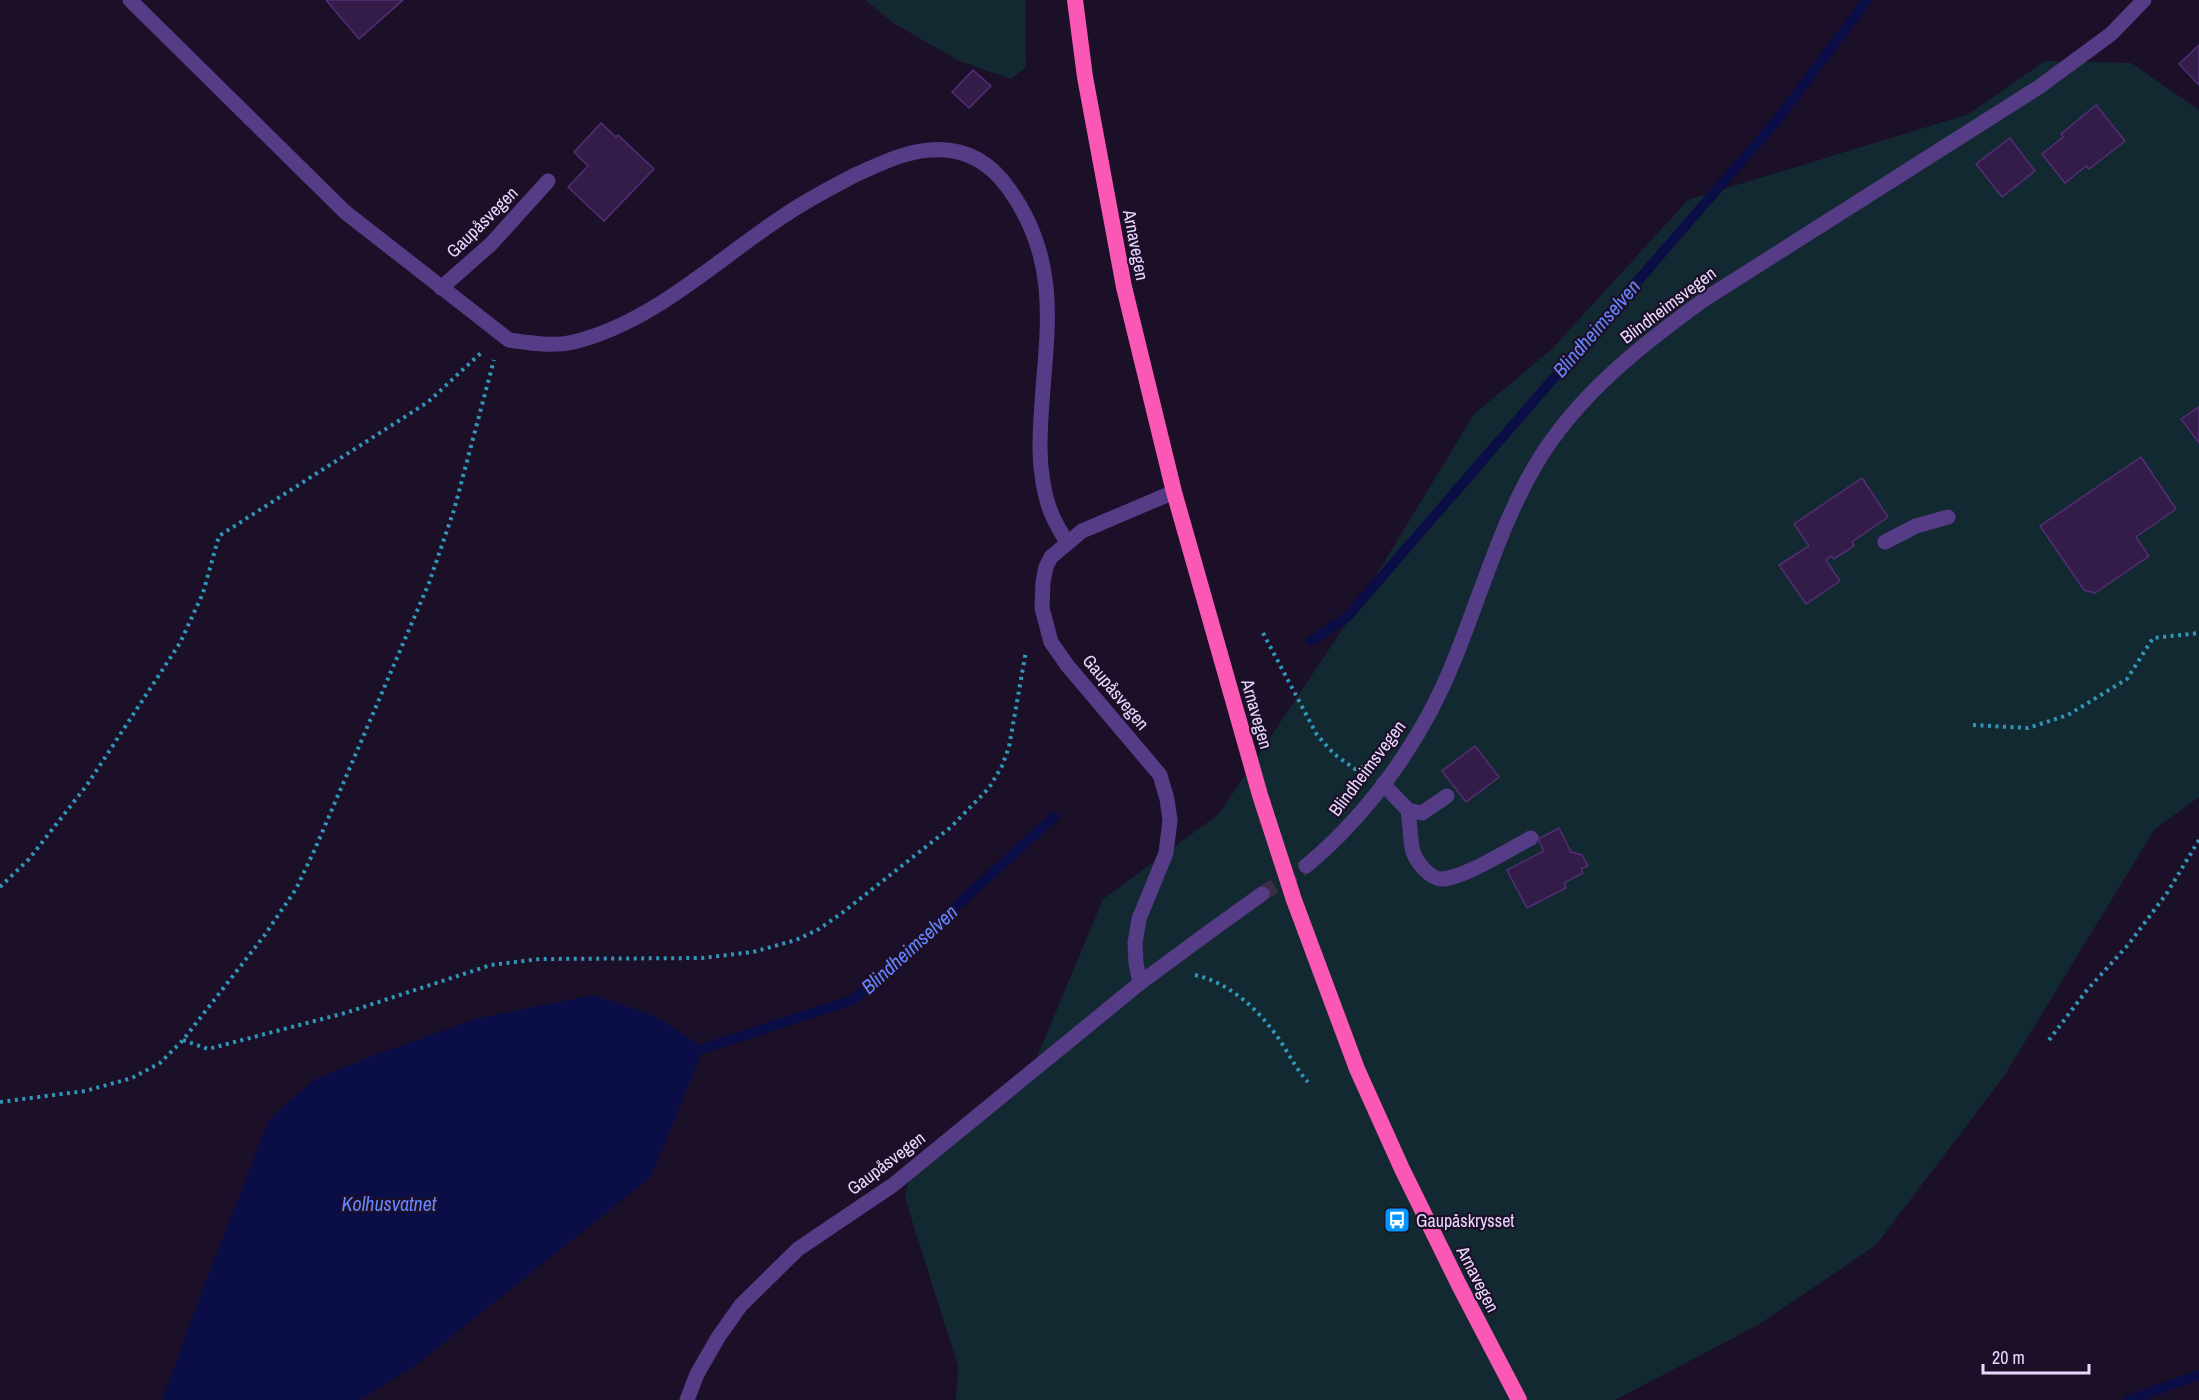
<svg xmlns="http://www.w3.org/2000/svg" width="2199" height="1400" viewBox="0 0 2199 1400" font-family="'Archivo Narrow',sans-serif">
<rect width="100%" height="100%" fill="#1c1028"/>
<g fill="#132932">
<path d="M865,0H1025L1026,67L1011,79L959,61L895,24Z"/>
<path d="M2045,61L2131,63L2199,110V797L2154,830L2004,1076L1876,1245L1758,1325L1615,1400H956L958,1366L905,1198L913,1161L1032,1069L1103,899L1219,814L1352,615L1474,414L1552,349L1688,200L1969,114Z"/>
</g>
<path fill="#0a0d46" d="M593,995L655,1016L704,1048L651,1177L416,1365L360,1400H162L201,1294L269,1119L315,1079L380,1053L479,1018Z"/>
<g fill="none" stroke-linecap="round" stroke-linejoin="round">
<g stroke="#0a0d46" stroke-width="10">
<path d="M1311,641L1347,617L1777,120L1867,0"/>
<path d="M704,1048L853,1000L1054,817"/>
<path d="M2129,1400L2199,1375"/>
</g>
</g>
<g fill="#341c49" stroke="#532e75" stroke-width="1.5">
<path d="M326,0H403L359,39Z"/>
<path d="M2199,45V85L2179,64Z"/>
<path d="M973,70L991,86L969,108L952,92Z"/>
<path d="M2096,105L2125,141L2089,169L2086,166L2065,183L2042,154L2063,137L2061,134Z"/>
<path d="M601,123L616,137L618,135L654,169L604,221L568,187L588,166L574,152Z"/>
<path d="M2010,138L2035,171L2002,197L1976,164Z"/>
<path d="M2199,407V443L2181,419Z"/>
<path d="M2141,457L2176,509L2136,537L2149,556L2095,593L2084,590L2040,526Z"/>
<path d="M1862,478L1888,517L1852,542L1854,546L1834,559L1831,556L1826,560L1840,581L1806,604L1779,565L1809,546L1794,524Z"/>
<path d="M1475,746L1499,777L1466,802L1442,771Z"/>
<path d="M1559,828L1571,852L1582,855L1588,866L1581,869L1583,873L1564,883L1566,888L1527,908L1507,870L1544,851L1538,839Z"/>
</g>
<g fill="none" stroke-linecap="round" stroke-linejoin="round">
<path stroke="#3b2e48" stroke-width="15" stroke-dasharray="15 8" stroke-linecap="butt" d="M1262,894L1306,866"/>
<g stroke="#3096ba" stroke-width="4" stroke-dasharray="3 4.5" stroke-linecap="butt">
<path d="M1263,633L1317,735L1334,754L1355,769L1364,767"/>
<path d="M1973,725L2028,728L2068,715L2127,679L2153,638L2199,633"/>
<path d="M0,887L29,859L87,785L180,643L203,593L219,536L428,402L483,351"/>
<path d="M1195,975C1230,983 1259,1010 1279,1039C1289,1054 1296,1069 1308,1082"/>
<path d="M183,1040L208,1049L345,1013L491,965L540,959L702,958L753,952L796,940L819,929L842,913L951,827L989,788L1002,766L1009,747L1026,651"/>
<path d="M2049,1040L2087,990L2128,945L2167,893L2199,840"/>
<path d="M0,1102L85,1091L132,1078L160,1063L183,1040L264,936L296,889L315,849L429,583L454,510L494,360"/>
</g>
<g stroke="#563b87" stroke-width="15">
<path d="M130,0L345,212L509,340C531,343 552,347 574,342C654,322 715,261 782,217C805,201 830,188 855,175C880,164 903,152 930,150C964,147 990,162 1009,189C1070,274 1040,354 1040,448C1040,469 1044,498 1053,517C1057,526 1062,534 1067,542"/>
<path d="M441,288L491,244L548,181"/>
<path d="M1885,542L1916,526L1948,517"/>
<path d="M1383,784L1408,810L1422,813L1447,796"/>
<path d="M1408,810C1410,824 1410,839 1413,852C1417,863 1430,879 1442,879C1464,878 1510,849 1531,838"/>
</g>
<g stroke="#563b87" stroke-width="15">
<path d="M1306,866C1371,812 1424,737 1455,658C1481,594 1500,526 1535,466C1575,397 1641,345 1705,299L2039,87L2111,34L2144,0"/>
<path d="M1140,983L1136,963L1135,943L1139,919L1166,853L1170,820L1167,799L1160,775L1067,665L1051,642L1042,608L1043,582L1046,567L1051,557L1082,531L1174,492"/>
<path d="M687,1400L697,1374L719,1336L741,1305L798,1249L893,1185L1140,983L1209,932L1262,894"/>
</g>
<path stroke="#fb58b6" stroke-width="16" d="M1075,0L1085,77L1124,287L1174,492L1260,795L1294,900L1357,1069L1402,1169L1459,1285L1519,1400"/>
</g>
<defs>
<symbol id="bus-square" viewBox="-11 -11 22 22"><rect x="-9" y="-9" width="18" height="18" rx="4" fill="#0394ff" stroke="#1c1028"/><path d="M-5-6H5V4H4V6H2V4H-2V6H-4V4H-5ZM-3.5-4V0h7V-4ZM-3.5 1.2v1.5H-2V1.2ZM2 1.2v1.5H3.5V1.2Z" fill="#fff"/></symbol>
</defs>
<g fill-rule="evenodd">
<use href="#bus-square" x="1382" y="1205" width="30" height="30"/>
</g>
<g text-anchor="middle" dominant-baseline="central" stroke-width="4.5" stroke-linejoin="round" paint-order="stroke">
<g font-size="18" fill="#e8d7ff" stroke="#1c1028">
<text transform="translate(482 222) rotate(-45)">Gaupåsvegen</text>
<text transform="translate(1136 245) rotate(79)">Arnavegen</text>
<text transform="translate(1668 305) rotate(-37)">Blindheimsvegen</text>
<text transform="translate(1116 692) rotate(50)">Gaupåsvegen</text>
<text transform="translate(1257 714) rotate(74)">Arnavegen</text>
<text transform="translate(1367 768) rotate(-53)">Blindheimsvegen</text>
<text transform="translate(886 1163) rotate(-37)">Gaupåsvegen</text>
<text transform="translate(1478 1279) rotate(63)">Arnavegen</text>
</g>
<g font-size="18" fill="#e8d7ff" stroke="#1c1028" text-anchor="start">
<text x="1416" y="1220">Gaupåskrysset</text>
</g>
<g font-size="20" font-style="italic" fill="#6586ff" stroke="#1c1028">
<text transform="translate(1596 328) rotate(-49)">Blindheimselven</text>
<text transform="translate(909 949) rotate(-42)">Blindheimselven</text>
<text x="389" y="1203">Kolhusvatnet</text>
</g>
</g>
<path d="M1983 1364v9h106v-9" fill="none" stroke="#e8d7ff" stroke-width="3"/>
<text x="1992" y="1364" font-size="18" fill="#e8d7ff" stroke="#1c1028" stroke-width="4.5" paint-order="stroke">20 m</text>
</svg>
